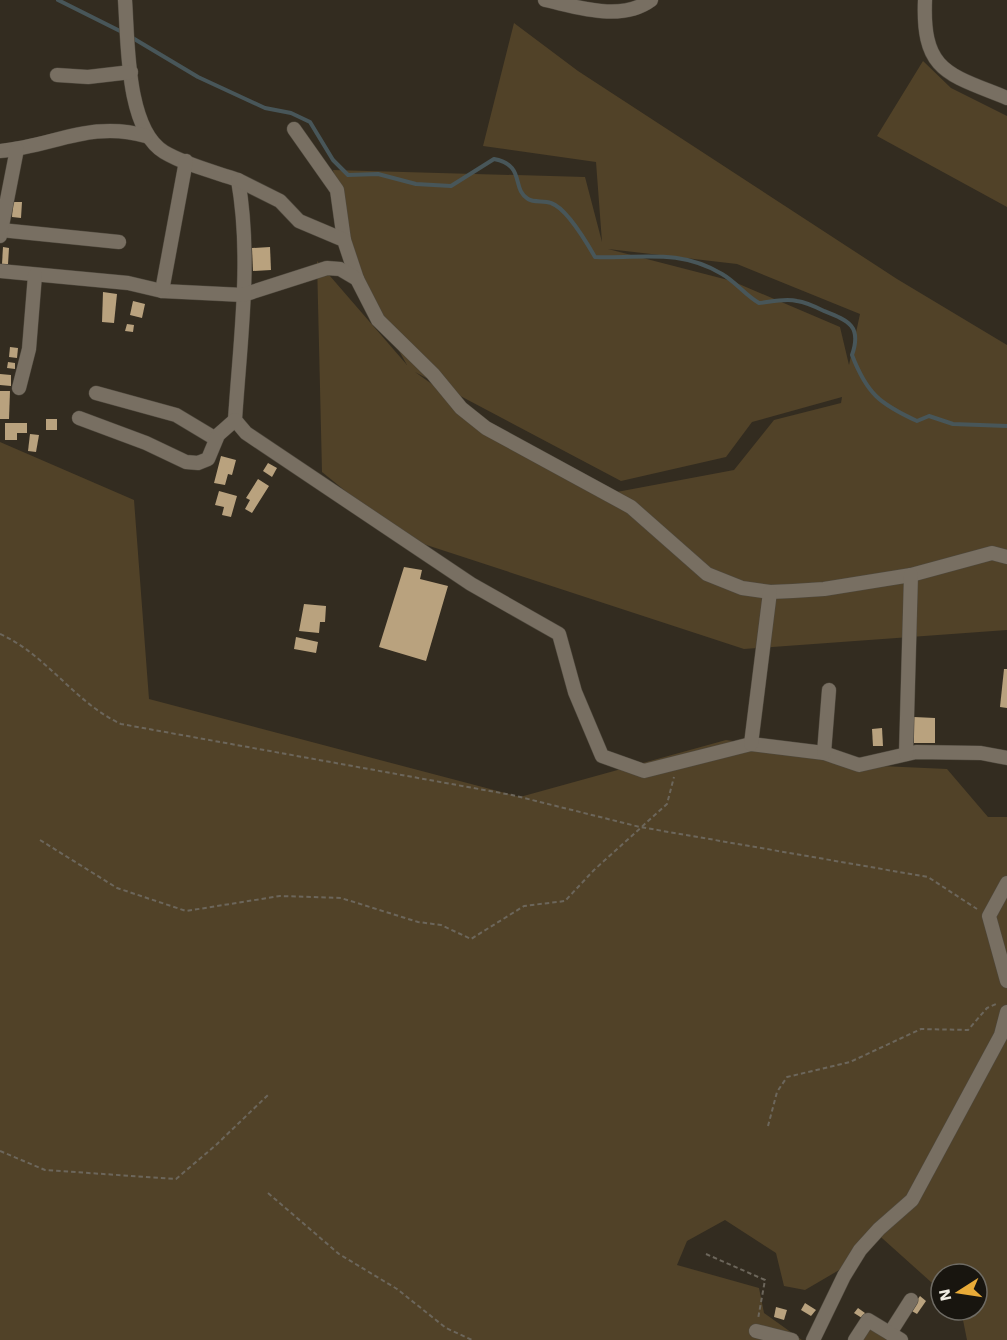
<svg xmlns="http://www.w3.org/2000/svg" width="1007" height="1340" viewBox="0 0 1007 1340" font-family="'Work Sans',sans-serif">
<rect width="100%" height="100%" fill="#332c20"/>
<g fill="#514228" fill-rule="evenodd">
<path d="M514,23L578,71L897,279L1007,345V630L744,649L402,537L322,472L317,261L407,365L354,271L333,170L585,177L602,242L596,162L483,146ZM608,249L737,264L860,314L849,365L840,327L732,281ZM415,372L621,481L726,457L752,422L842,397L841,403L774,420L734,470L606,494L529,453Z"/>
<path d="M923,61L951,88L1007,116V207L877,136Z"/>
<path d="M0,442L134,500L149,699L520,797L726,740L824,753L859,765L947,769L988,817H1007V1340H967L961,1310H977V1274H941V1291L873,1230L846,1266L805,1290L784,1286L776,1253L725,1220L687,1241L677,1265L759,1288L764,1313L802,1340H0Z"/>
<path d="M869,1325L893,1340H857Z"/>
</g>
<g fill="none" stroke-linecap="round" stroke-linejoin="round">
<g stroke="#485659" stroke-width="4">
<path d="M58,0L122,32"/>
<path d="M131,37L198,77L265,108L291,113L310,122L333,160L348,175L378,174L416,184L451,186L494,159C526,165 511,189 528,199C534,203 544,200 551,203C566,208 587,243 595,257C641,259 678,248 722,274C736,282 745,295 759,303C770,302 785,298 797,301C806,302 816,307 824,311C849,321 862,326 852,355C867,394 880,404 917,421L929,416L953,424L1007,426"/>
</g>
</g>
<g fill="#b9a27e">
<path d="M13,202H22L21,218L12,217Z"/>
<path d="M3,247L9,248L8,264H2Z"/>
<path d="M270,247L271,270L253,271L252,248Z"/>
<path d="M103,292L117,294L114,323L102,322Z"/>
<path d="M133,301L145,304L142,318L130,315Z"/>
<path d="M127,324L134,325L133,332L125,331Z"/>
<path d="M10,347L18,348L17,358L9,357Z"/>
<path d="M8,362L15,363V369L7,368Z"/>
<path d="M0,374L11,375V386L0,385Z"/>
<path d="M0,391H10L9,419H0Z"/>
<rect x="46" y="419" width="11" height="11"/>
<path d="M5,423H27V433H17V440H5Z"/>
<path d="M30,434L39,435L36,452L28,451Z"/>
<path d="M221,456L236,460L232,475L228,474L225,485L214,483Z"/>
<path d="M268,463L277,468L272,477L263,471Z"/>
<path d="M258,479L269,486L252,513L245,509L250,500L246,498Z"/>
<path d="M219,491L237,496L231,517L222,515L224,507L215,505Z"/>
<path d="M404,567L422,570L420,579L448,586L426,661L379,647Z"/>
<path d="M304,604L326,606L325,622H320L319,633L299,631Z"/>
<path d="M296,637L318,642L316,653L294,649Z"/>
<path d="M1004,669H1007V708L1000,707Z"/>
<path d="M914,717L935,718V743H914Z"/>
<path d="M882,728L883,746H873L872,729Z"/>
<path d="M920,1296L926,1301L917,1314L910,1310Z"/>
<path d="M805,1303L816,1310L811,1316L801,1310Z"/>
<path d="M776,1307L787,1310L784,1320L774,1317Z"/>
<path d="M858,1308L865,1313L862,1318L854,1313Z"/>
</g>
<g fill="none" stroke-linecap="round" stroke-linejoin="round">
<defs>
<g id="minor">
<path d="M125,0C128,41 126,129 164,152C186,165 215,172 238,180C252,258 240,341 235,420L246,433L471,584L559,634L575,692L602,756L644,771L751,744L824,753L859,765L916,752L981,753L1007,758"/>
<path d="M545,0C578,7 621,22 651,0"/>
<path d="M925,0C922,72 948,74 1007,98"/>
<path d="M57,75L88,77L131,72"/>
<path d="M294,129L337,190L344,240"/>
<path d="M0,151C54,146 91,120 146,136"/>
<path d="M238,180L280,201L299,221L344,240L357,279"/>
<path d="M1,230L119,242"/>
<path d="M0,236L17,149"/>
<path d="M0,271L128,283L162,291L243,295L327,268L340,269L357,279L378,320L433,374L461,408L486,428L631,507L707,574L742,588L770,592L793,591L824,589L911,575L992,553L1007,557"/>
<path d="M162,291L186,161"/>
<path d="M19,388L29,349L35,275"/>
<path d="M96,393L176,415L216,439"/>
<path d="M79,418L146,443L186,462L198,463L208,459L218,435L235,420"/>
<path d="M751,744L770,592"/>
<path d="M824,753L829,690"/>
<path d="M906,754L911,575"/>
<path d="M1007,883L989,916L1007,981"/>
<path d="M756,1331L792,1340"/>
<path d="M890,1333L911,1300"/>
<path d="M813,1340L844,1276L860,1250L879,1229L912,1200L1001,1035L1007,1012"/>
<path d="M855,1340L868,1320L901,1340"/>
</g>
</defs>
<use href="#minor" stroke="#4e483d" stroke-width="15"/>
<g stroke="#6c665b" stroke-width="2" stroke-dasharray="4.5 3" stroke-linecap="butt">
<path d="M0,634C47,655 75,703 121,724L512,795L640,827L928,877L977,909"/>
<path d="M40,840L117,888L186,911L280,896L341,898L418,922L441,925L471,939L524,906L565,901L594,870L667,804L674,777"/>
<path d="M768,1126L777,1092L787,1077L850,1062L921,1029L968,1030L987,1008L996,1004"/>
<path d="M0,1151L45,1170L176,1179L216,1145L269,1094"/>
<path d="M268,1193L339,1254L397,1289L446,1328L472,1340"/>
<path d="M706,1254L765,1280L758,1319"/>
</g>
<use href="#minor" stroke="#786f62" stroke-width="14"/>
</g>
<g transform="translate(959 1292) rotate(258)"><circle r="28" fill="#18150f" stroke="#6e6b64" stroke-width="1.5"/>
<path d="M0-4.5L10 22L0 15L-10 22Z" fill="#e9ab38"/>
<text y="-9" font-size="16" font-weight="bold" text-anchor="middle" fill="#efebe3">N</text>
</g>
</svg>
